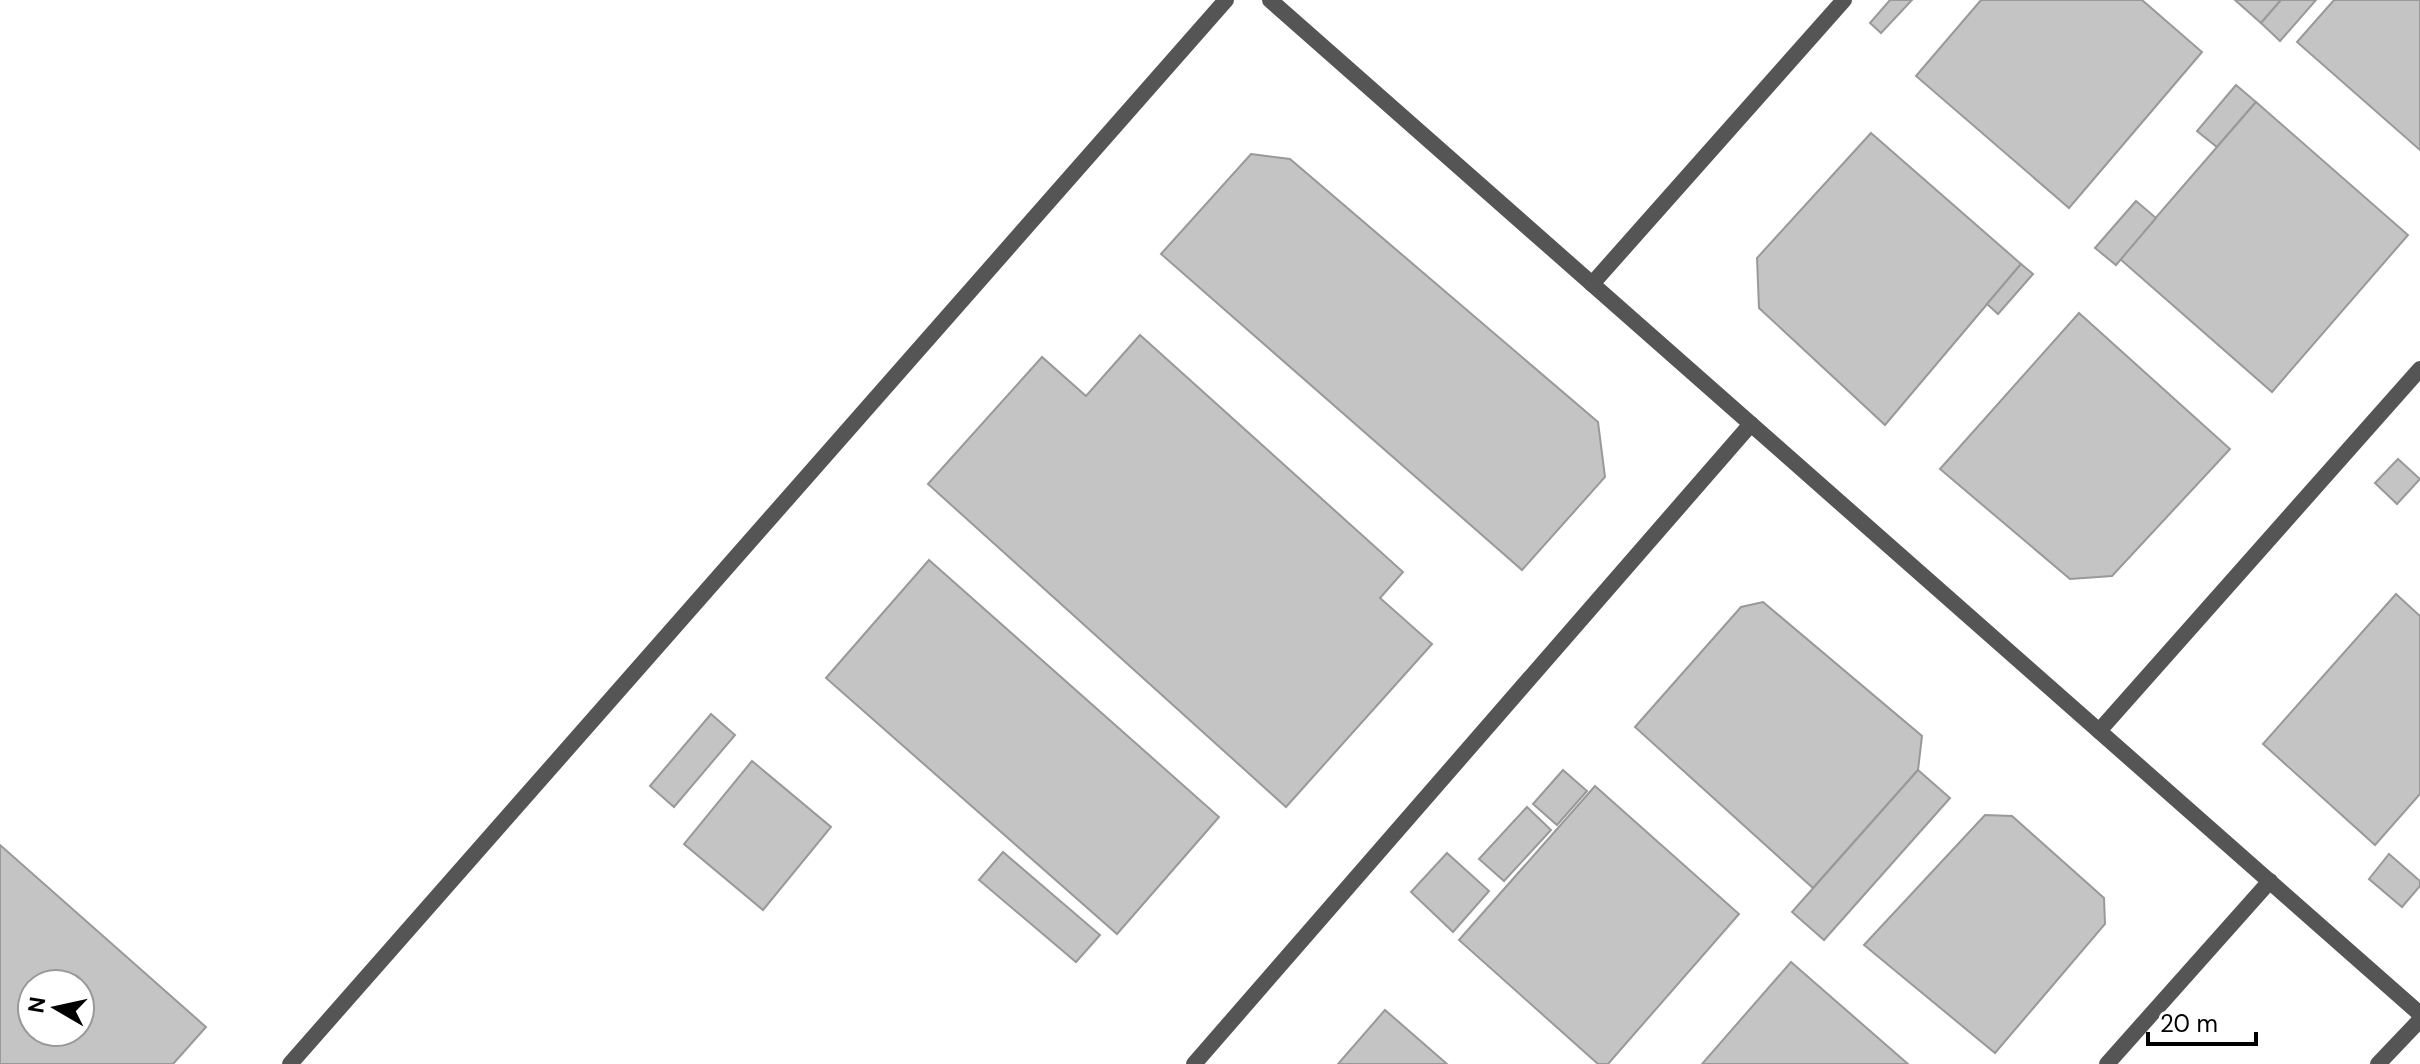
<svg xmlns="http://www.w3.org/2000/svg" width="2420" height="1064" viewBox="0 0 2420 1064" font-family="'DM Sans',sans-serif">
<rect width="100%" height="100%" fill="#fff"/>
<g fill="#c4c4c4" stroke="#999" stroke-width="2" fill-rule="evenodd">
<path d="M1890,0H1912L1881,33L1870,23Z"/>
<path d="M1981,0H2142L2202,52L2069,208L1916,76Z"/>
<path d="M2235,0H2281L2261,23Z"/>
<path d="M2281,0H2316L2280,41L2261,23Z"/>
<path d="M2334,0H2420V150L2297,42Z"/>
<path d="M2236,85L2256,102L2217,147L2197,131Z"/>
<path d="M2256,102L2408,235L2272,392L2120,259Z"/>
<path d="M1871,133L2021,264L1885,425L1759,308L1757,258Z"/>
<path d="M1251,154L1290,159L1598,422L1605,477L1522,570L1161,254Z"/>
<path d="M2136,201L2156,218L2116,265L2095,248Z"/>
<path d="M2021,264L2033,274L1998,314L1987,304Z"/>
<path d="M2079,313L2230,449L2112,576L2070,579L1940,469Z"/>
<path d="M1140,335L1403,572L1380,598L1432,644L1286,807L928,484L1042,357L1086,396Z"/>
<path d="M2398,459L2420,479L2397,504L2375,483Z"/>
<path d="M929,560L1219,817L1117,934L826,678Z"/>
<path d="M2396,594L2420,616V794L2375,845L2263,744Z"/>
<path d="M1763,602L1922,736L1918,770L1813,888L1635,727L1741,607Z"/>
<path d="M711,714L735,735L674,807L650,786Z"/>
<path d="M752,761L831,827L763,910L684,844Z"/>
<path d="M1563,770L1587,791L1557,825L1533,804Z"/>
<path d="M1918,770L1950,798L1824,940L1792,912Z"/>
<path d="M1595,786L1739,914L1608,1064H1598L1459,940Z"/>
<path d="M1527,807L1551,830L1504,881L1479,859Z"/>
<path d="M1985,815L2012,816L2104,898L2105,924L1995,1053L1864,945Z"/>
<path d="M0,845L206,1027L173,1064H0ZM32,984H80V1032H32Z"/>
<path d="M1003,852L1100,935L1076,962L979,880Z"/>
<path d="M1447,853L1489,891L1453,932L1411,892Z"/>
<path d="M2389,854L2420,881V886L2402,907L2369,879Z"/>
<path d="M1791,962L1908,1064H1702Z"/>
<path d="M1385,1010L1447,1064H1338Z"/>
</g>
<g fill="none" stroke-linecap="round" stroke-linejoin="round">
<g stroke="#555" stroke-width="16">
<path d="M1270,0L2420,1014"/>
<path d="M1592,284L1844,0"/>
<path d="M2099,731L2420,369"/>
<path d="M290,1064L1226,0"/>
<path d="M1194,1064L1751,424"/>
<path d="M2107,1064L2270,881"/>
<path d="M2378,1064L2420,1020"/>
</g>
</g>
<g transform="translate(56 1008) rotate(279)"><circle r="38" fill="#ffffff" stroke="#999999" stroke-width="2"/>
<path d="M0-6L14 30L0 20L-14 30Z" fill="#000000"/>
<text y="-12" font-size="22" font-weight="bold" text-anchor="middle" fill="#000000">N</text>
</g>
<path d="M2148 1032v12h108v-12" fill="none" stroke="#000000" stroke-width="4"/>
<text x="2160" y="1032" font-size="24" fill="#000000" stroke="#ffffff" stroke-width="6" paint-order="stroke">20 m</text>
</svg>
